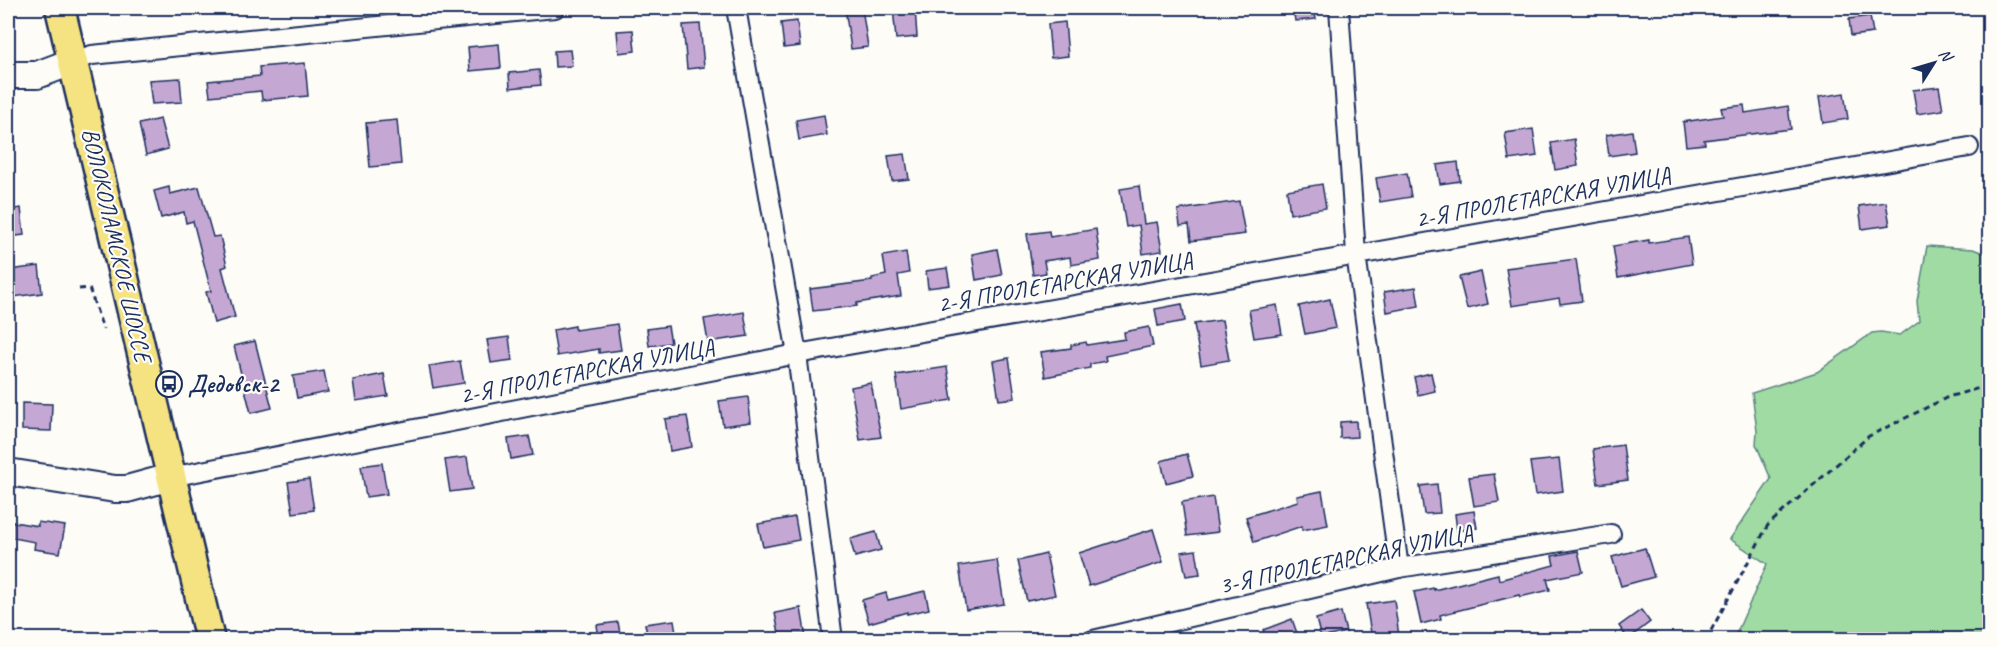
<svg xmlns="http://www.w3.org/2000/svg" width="1997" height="647" viewBox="0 0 1997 647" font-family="Caveat,sans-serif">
<rect width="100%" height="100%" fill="#fdfcf7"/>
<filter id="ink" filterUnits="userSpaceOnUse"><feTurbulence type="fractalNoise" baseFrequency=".0167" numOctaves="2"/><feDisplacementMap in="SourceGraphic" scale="12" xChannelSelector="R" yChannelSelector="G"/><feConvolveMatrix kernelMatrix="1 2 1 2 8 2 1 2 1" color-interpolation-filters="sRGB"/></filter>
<g filter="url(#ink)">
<path fill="#9fdba2" stroke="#5d8580" stroke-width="1.5" d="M1927,246L1973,249L1989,255V639H1734L1767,564L1730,539L1771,479L1756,444L1757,431L1752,393L1817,372L1872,333L1881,332L1900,335L1919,321L1917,301Z"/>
<g fill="#c5a7d3" stroke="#1b2f5e" stroke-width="1.5">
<path d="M845,8H862L868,47L851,49Z"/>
<path d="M893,8H915L917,37L896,39Z"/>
<path d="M1293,8H1314L1316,19L1295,21Z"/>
<path d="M1870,16L1873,33L1851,36L1849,19Z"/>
<path d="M797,21L800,46L784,48L781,23Z"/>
<path d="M1065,22L1068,56L1051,58L1048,24Z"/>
<path d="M700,24L704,67L687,69L683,25Z"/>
<path d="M633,30L635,51L619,53L617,31Z"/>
<path d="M499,44L501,68L470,71L468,47Z"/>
<path d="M570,50L572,66L555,67L554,51Z"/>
<path d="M305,63L308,96L262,100L261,91L210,96L208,81L260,76L259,67Z"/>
<path d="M539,70L541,85L510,88L509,73Z"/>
<path d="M180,78L182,102L152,104L149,80Z"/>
<path d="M1939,87L1943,110L1917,114L1913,90Z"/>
<path d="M1844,93L1848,119L1823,123L1819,97Z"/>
<path d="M1744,105L1745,113L1788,106L1791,129L1704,140L1705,144L1686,146L1683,122L1723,116L1721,108Z"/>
<path d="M824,115L827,135L799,140L796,120Z"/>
<path d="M160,119L168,149L146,155L139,124Z"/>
<path d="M397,120L401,164L370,167L366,123Z"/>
<path d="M1533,129L1537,156L1509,160L1505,133Z"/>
<path d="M1632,131L1635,152L1609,156L1606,135Z"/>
<path d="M1574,139L1578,166L1555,170L1551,143Z"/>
<path d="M905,154L909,179L892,181L888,156Z"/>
<path d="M1458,162L1460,181L1440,184L1437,165Z"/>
<path d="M1407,173L1411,197L1380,202L1376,178Z"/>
<path d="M1322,184L1326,208L1290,214L1287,190Z"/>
<path d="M1139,186L1144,224L1157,222L1162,251L1143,254L1139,225L1126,227L1120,189Z"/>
<path d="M169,187L170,194L199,187L213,237L220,236L227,266L222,268L235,317L214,323L206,292L211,291L193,221L186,223L184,212L161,218L154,191Z"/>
<path d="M1239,201L1245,234L1191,241L1189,225L1180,226L1178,210Z"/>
<path d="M1886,202L1890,225L1862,229L1859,206Z"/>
<path d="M21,208L24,235L8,237V210Z"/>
<path d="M1096,229L1100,260L1071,265L1070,257L1044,261L1046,273L1033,275L1027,234L1049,231L1050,237Z"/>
<path d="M1688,237L1692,264L1618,278L1613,246L1649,240V243Z"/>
<path d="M997,249L1002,275L976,280L972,254Z"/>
<path d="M906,252L909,273L898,275L901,296L857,303V306L813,311L810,289L872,281V278L886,275L883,256Z"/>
<path d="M1576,259L1582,301L1560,304L1559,298L1512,306L1506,268Z"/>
<path d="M39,266L42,293L13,297L10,270Z"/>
<path d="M947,268L950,285L928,288L926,271Z"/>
<path d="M1481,272L1488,304L1467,309L1459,277Z"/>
<path d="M1416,287L1419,306L1387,312L1384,292Z"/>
<path d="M1330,299L1336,328L1305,334L1299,306Z"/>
<path d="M1182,304L1185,321L1158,326L1155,309Z"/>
<path d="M1277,305L1282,334L1254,338L1249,310Z"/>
<path d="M744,312L748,336L708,342L704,319Z"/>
<path d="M1222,320L1229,360L1201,365L1194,324Z"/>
<path d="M617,324L621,350L599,353V349L557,356L553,330L575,326V330Z"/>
<path d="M668,326L671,343L649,346L647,329Z"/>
<path d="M1149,327L1153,346L1105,356L1106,361L1090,364V368L1045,377L1041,352L1071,348V345L1086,342L1087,345L1125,339L1124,332Z"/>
<path d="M509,337L512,360L491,363L487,340Z"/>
<path d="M255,341L272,408L251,413L234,346Z"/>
<path d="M1009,358L1015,398L999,400L993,361Z"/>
<path d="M460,361L464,383L433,388L429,366Z"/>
<path d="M947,367L952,400L901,409L896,375Z"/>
<path d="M324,371L328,392L297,398L293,376Z"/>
<path d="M1431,373L1435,391L1418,395L1414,377Z"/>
<path d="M384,374L388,396L356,401L353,380Z"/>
<path d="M871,383L881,437L860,440L851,387Z"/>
<path d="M748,397L751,422L723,426L719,401Z"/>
<path d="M22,403L52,404L51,431L22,430Z"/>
<path d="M687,416L692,447L670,451L665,419Z"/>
<path d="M1356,421L1357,437L1340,438V422Z"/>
<path d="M529,436L533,455L511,459L508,439Z"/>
<path d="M1623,445L1628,480L1598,484L1593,449Z"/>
<path d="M1187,454L1193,476L1166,483L1161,461Z"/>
<path d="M467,457L472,489L450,492L445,460Z"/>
<path d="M1559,459L1563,491L1535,495L1530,462Z"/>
<path d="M382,463L387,494L366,497L361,466Z"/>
<path d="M1494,474L1499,502L1474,506L1469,477Z"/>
<path d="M309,479L314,510L293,513L288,482Z"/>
<path d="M1437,484L1440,513L1424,514L1420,486Z"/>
<path d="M1322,491L1328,525L1302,530V526L1254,542L1246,517L1298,501L1297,496Z"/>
<path d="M1213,497L1218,532L1187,536L1182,502Z"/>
<path d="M1474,511L1477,528L1457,531L1455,514Z"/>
<path d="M795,517L799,540L763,547L758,524Z"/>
<path d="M8,521L38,526V522L65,526L60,553L34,549L35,542L8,537Z"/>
<path d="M1153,529L1163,562L1089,586L1079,553Z"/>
<path d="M876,532L881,550L855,557L850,539Z"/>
<path d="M1645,548L1654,577L1621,586L1612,557Z"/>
<path d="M1196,550L1200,574L1186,576L1181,552Z"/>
<path d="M1578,551L1583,572L1547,579L1550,590L1520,597L1519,595L1440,615L1441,619L1421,624L1414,592L1434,588V590L1498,574L1499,580L1554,565L1552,556Z"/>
<path d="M1046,554L1055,595L1027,601L1018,561Z"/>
<path d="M997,560L1004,604L966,610L959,566Z"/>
<path d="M925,591L929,609L907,614V612L869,623L862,600L886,593L888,600Z"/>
<path d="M1394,600L1399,636L1372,639L1366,604Z"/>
<path d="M801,608L806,638L780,639L775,613Z"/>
<path d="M1641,610L1650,622L1628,639L1619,626Z"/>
<path d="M1341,612L1346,632L1321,638L1316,619Z"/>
<path d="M1292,619L1299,639H1267L1263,630Z"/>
<path d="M674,620L677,639H648L645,624Z"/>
<path d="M618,622L621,639H599L597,625Z"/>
</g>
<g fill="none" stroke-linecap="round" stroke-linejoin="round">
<defs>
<g id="street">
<path d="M736,8L797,354L833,640"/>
<path d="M1339,8L1356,254L1399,568"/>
<path d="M74,61L92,55L555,8"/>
<path d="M171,477L797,354L1969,147"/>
<path d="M1093,640L1399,568L1611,534"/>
</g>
<g id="secondary">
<path d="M8,75H37L74,61"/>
<path d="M8,472L115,489H127L171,477"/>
</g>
<path id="primary" d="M60,8L210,640"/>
</defs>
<use href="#street" stroke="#1b2f5e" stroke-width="22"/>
<use href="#secondary" stroke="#1b2f5e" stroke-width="30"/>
<use href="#primary" stroke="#1b2f5e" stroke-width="33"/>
<g stroke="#1b2f5e" stroke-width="3" stroke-dasharray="6 4.5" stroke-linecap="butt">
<path d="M79,289L89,288L103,329"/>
<path d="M1706,640L1768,525L1869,436L1948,397L1990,385"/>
</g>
<use href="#street" stroke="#fdfcf7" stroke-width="18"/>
<use href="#secondary" stroke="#fdfcf7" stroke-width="26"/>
<use href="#primary" stroke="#f5e382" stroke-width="28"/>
</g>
</g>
<defs>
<symbol id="bus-ring" viewBox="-11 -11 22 22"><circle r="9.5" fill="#fdfcf7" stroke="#1b2f5e" stroke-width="1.5"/><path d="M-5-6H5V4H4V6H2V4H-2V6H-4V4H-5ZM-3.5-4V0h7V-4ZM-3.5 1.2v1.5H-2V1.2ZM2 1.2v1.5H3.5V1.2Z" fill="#1b2f5e"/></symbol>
</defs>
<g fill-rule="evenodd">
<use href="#bus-ring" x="154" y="369" width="30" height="30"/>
</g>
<g text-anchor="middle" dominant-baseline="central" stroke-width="4.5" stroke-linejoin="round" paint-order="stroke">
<g font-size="24" fill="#1b2f5e" stroke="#fdfcf7">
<text transform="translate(1543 197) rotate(-10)">2-Я ПРОЛЕТАРСКАЯ УЛИЦА</text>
<text transform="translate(117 245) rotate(77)">ВОЛОКОЛАМСКОЕ ШОССЕ</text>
<text transform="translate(1065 282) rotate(-10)">2-Я ПРОЛЕТАРСКАЯ УЛИЦА</text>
<text transform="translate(587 371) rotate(-11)">2-Я ПРОЛЕТАРСКАЯ УЛИЦА</text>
<text transform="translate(1346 559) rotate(-12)">3-Я ПРОЛЕТАРСКАЯ УЛИЦА</text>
</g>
<g font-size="24" font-weight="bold" fill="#1b2f5e" stroke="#fdfcf7" text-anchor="start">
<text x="188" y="384">Дедовск-2</text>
</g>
</g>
<rect width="1997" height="647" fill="none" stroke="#fdfcf7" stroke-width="30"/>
<rect x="15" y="15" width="1967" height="617" fill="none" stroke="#1b2f5e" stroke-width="2" filter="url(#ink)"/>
<g transform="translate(1934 63) rotate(53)" stroke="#fdfcf7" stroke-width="4.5" paint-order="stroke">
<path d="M0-4.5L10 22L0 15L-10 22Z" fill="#1b2f5e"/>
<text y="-9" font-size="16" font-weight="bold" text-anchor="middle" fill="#1b2f5e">N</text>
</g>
</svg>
